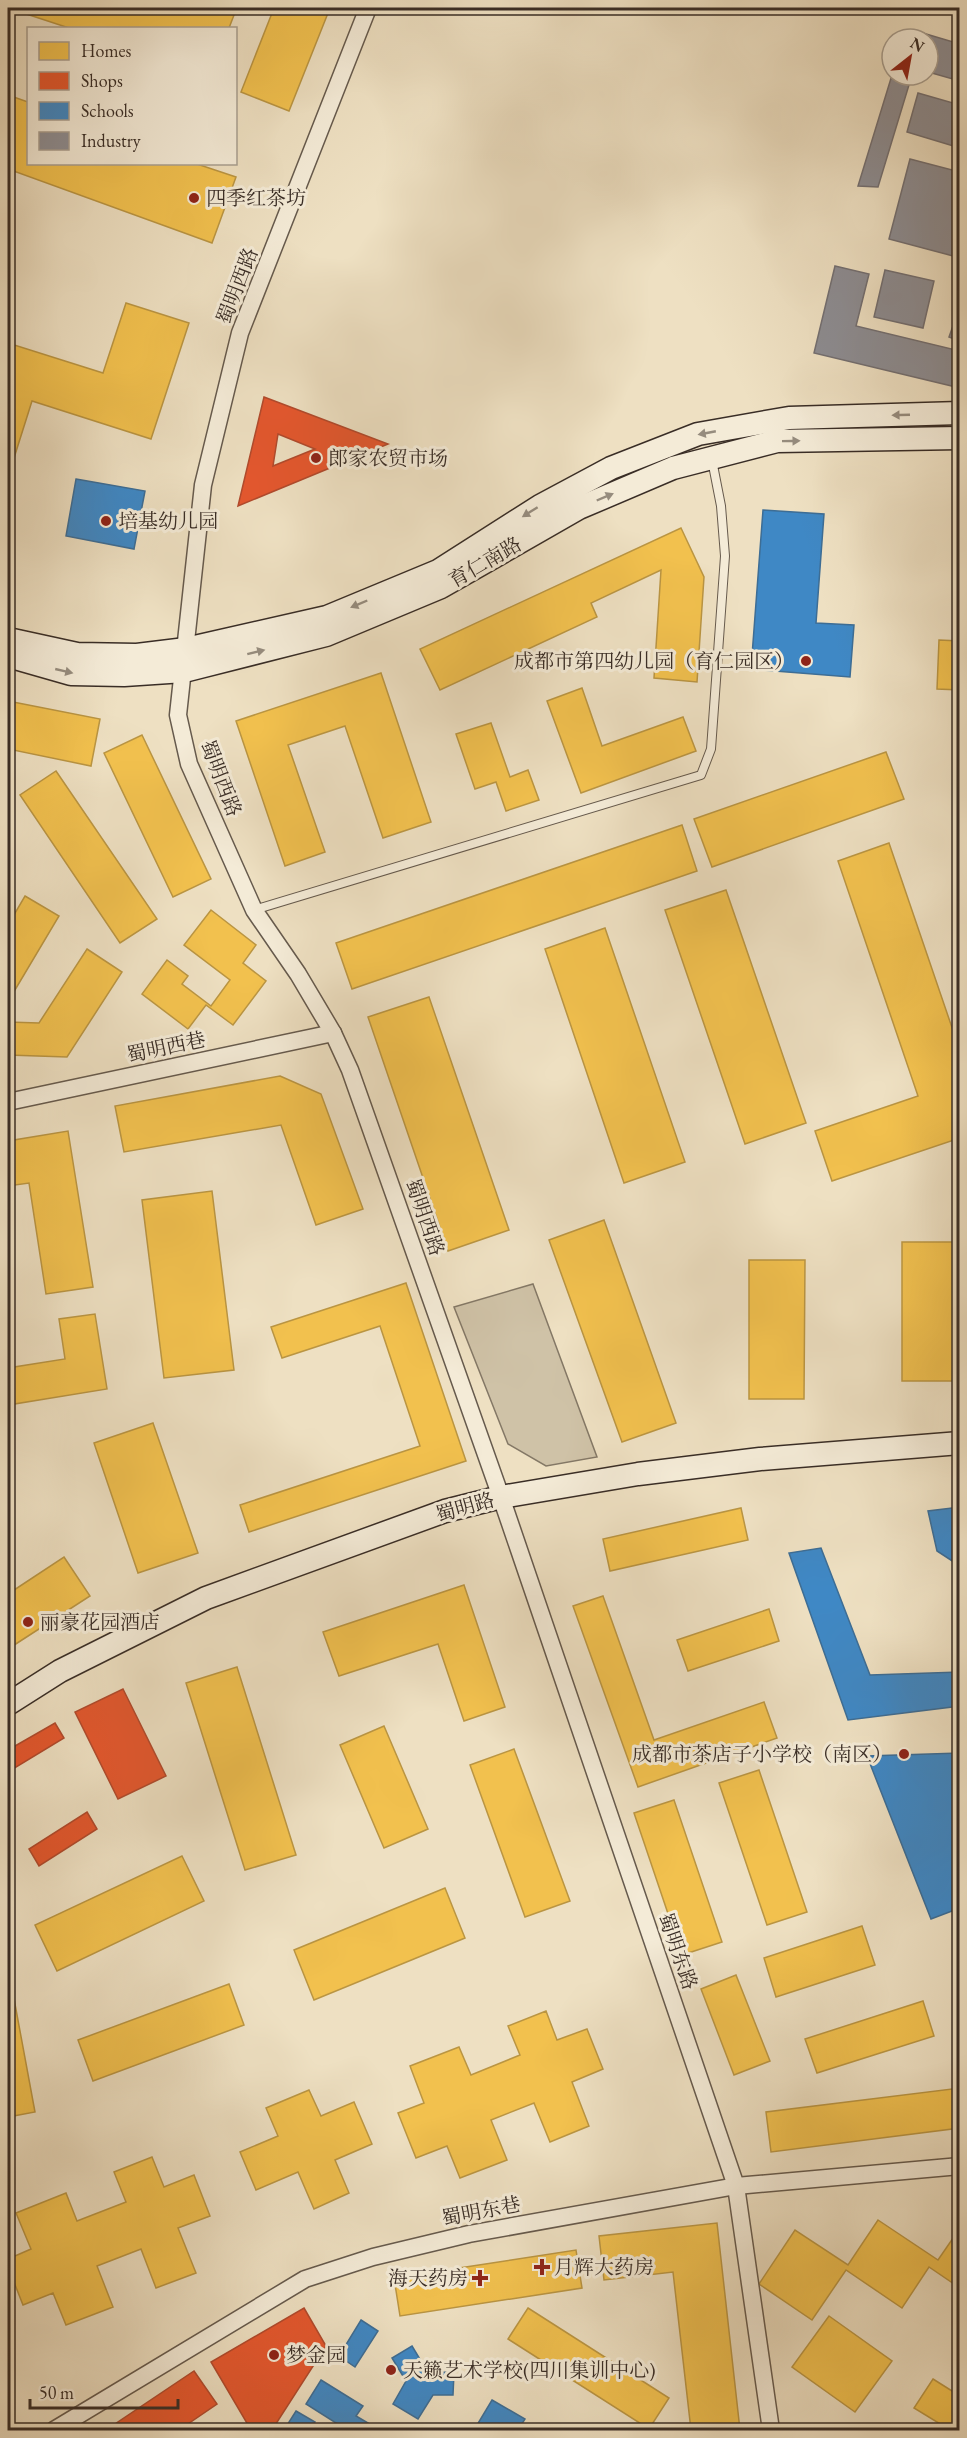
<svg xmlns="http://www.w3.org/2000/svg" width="967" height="2438" viewBox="0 0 967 2438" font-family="'EB Garamond','Noto Serif SC',serif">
<rect width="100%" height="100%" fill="#eee0c2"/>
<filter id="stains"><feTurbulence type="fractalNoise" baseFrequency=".00333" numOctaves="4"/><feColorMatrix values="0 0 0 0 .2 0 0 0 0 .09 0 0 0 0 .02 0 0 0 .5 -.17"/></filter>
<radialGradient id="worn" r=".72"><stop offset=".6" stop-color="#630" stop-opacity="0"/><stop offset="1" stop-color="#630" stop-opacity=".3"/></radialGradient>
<path fill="#cfc2a7" stroke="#847866" stroke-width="1.5" d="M533,1284L597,1457L546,1466L508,1444L454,1307Z"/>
<g fill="#f2c14e" stroke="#ba9542" stroke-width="1.5">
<path d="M8,8H211L234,15L229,28H69Z"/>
<path d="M274,8H330L289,111L241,92Z"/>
<path d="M8,95L28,102V164H197L236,177L212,243L8,169Z"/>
<path d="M126,303L189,323L151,439L32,401L8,477V343L103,373Z"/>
<path d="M681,528L704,577L697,682L654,678L661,570L591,603L597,617L440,690L420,649Z"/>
<path d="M939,640L960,641V690L937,689Z"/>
<path d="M381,673L431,822L383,838L345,726L288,745L325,852L285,866L236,721Z"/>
<path d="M582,688L602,746L683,717L696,751L581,793L547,701Z"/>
<path d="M8,701L100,719L91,766L8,749Z"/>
<path d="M491,723L510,777L528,770L539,800L506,811L496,782L475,789L456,734Z"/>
<path d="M142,735L211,879L173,897L104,753Z"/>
<path d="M886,752L904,799L712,867L694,819Z"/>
<path d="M56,771L157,919L120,943L20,795Z"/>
<path d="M682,825L697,871L352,989L336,943Z"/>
<path d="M889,843L960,1051V1138L832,1181L815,1131L918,1096L838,861Z"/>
<path d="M726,890L806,1123L745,1144L665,910Z"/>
<path d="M25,896L59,916L9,1000L8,925Z"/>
<path d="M211,910L256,945L243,963L266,981L233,1025L206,1005L188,1029L142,994L167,960L188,976L182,984L211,1006L230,980L184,945Z"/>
<path d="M605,928L685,1162L624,1183L545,949Z"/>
<path d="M87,949L122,972L67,1057L8,1055V1022L39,1023Z"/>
<path d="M429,997L509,1230L448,1251L368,1017Z"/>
<path d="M280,1076L321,1094L363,1209L316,1225L281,1125L124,1152L115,1106Z"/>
<path d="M68,1131L93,1287L46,1294L29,1183L8,1186V1141Z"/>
<path d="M212,1191L234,1370L164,1378L142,1200Z"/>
<path d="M604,1220L676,1423L622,1442L549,1240Z"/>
<rect x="902" y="1242" width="55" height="139"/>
<path d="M749,1260H805L804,1399H749Z"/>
<path d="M406,1283L466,1461L249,1532L240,1505L420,1446L380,1326L282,1358L271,1327Z"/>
<path d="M95,1314L107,1389L8,1405V1368L65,1359L59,1319Z"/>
<path d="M153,1423L198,1553L138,1573L94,1443Z"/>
<path d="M741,1508L748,1540L610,1571L603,1539Z"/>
<path d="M64,1557L90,1596L8,1649V1594Z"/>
<path d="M464,1585L505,1707L464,1721L438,1644L339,1676L323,1632Z"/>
<path d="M603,1596L654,1740L764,1702L777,1738L638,1787L573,1606Z"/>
<path d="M769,1609L779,1641L688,1671L677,1640Z"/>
<path d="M237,1667L296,1855L245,1870L186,1683Z"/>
<path d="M384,1726L428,1829L384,1848L340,1745Z"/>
<path d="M514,1749L570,1901L525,1917L470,1765Z"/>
<path d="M759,1770L807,1912L767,1925L719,1783Z"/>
<path d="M674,1800L722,1942L682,1955L634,1813Z"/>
<path d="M182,1856L204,1901L57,1971L35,1925Z"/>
<path d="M445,1888L465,1938L314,2000L294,1950Z"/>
<path d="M862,1926L875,1965L776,1997L764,1958Z"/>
<path d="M736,1975L770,2061L734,2075L701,1989Z"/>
<path d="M8,1977H10L35,2112L8,2117Z"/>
<path d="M229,1984L244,2025L93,2081L78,2040Z"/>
<path d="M923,2001L934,2036L817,2073L805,2039Z"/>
<path d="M546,2011L557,2040L587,2029L603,2069L572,2082L589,2126L550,2142L534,2103L491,2120L507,2160L460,2178L447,2146L416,2158L398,2113L424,2103L410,2066L459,2047L471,2075L520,2055L508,2026Z"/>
<path d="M960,2088V2128L771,2152L766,2112Z"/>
<path d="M309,2090L321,2116L354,2102L372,2144L335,2160L349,2193L314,2209L298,2172L256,2190L240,2152L278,2136L266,2108Z"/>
<path d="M152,2157L164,2187L194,2175L210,2216L178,2228L196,2273L156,2288L141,2249L97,2266L113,2307L66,2325L53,2293L23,2305L8,2267V2259L31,2249L16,2213L66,2193L77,2221L126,2202L114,2172Z"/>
<path d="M878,2220L938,2260L960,2228V2288L929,2267L902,2308L846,2270L812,2320L759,2284L795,2230L848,2265Z"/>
<path d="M717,2223L740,2430H691L673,2272L604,2280L599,2236Z"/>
<path d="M576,2250L582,2288L400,2316L394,2278Z"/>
<path d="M528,2308L669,2398L649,2429L508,2339Z"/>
<path d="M829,2316L892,2361L855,2412L792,2367Z"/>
<path d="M933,2379L960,2396V2416L950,2430L914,2408Z"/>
</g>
<g fill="#e4572e" stroke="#b14a2c" stroke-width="1.5" fill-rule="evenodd">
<path d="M264,397L388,444L238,506ZM278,434L315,449L273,466Z"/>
<path d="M123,1689L166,1776L118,1799L75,1712Z"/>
<path d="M55,1723L64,1738L8,1772V1750Z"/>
<path d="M87,1812L97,1829L39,1866L29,1849Z"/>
<path d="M304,2308L326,2346L272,2430H251L211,2362Z"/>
<path d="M194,2371L217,2404L179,2430H106Z"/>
</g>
<g fill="#3f88c5" stroke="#3d6d95" stroke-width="1.5">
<path d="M76,479L145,491L134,549L66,536Z"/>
<path d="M763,510L824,514L816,623L854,625L850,677L751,669Z"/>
<path d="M960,1507V1566L937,1551L928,1511Z"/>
<path d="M821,1548L870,1675L960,1672V1706L848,1720L789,1553Z"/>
<path d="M960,1753V1908L931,1919L867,1756Z"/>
<path d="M361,2320L378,2331L355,2367L339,2356Z"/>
<path d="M412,2346L427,2371L454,2373L453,2395H433L418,2419L393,2404L406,2381L392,2358Z"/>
<path d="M321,2380L363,2406L356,2416L380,2430H347L306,2404Z"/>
<path d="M492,2400L525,2419L518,2430H474Z"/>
<path d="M296,2411L315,2422L309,2430H284Z"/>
</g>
<g fill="#8d8d92" stroke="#747072" stroke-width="1.5">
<path d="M916,31L960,44V81L928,72V39H913Z"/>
<path d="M892,75H912L878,187L858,186Z"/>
<path d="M918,93L960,105V148L907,132Z"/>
<path d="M910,159L960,172V249L957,257L889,239Z"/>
<path d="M835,266L869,274L856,326L960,351V388L814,353Z"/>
<path d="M885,270L934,281L923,328L874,317Z"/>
<path d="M960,306V341L949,337Z"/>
</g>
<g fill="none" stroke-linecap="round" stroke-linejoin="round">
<defs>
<path id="lane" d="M254,910L701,775L711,749L725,556L721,506L712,460"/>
<g id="street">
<path d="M368,8L240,333L203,485L178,715L189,764L254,910L298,974L333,1033L350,1070L501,1497L736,2186L771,2430"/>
<path d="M8,1102L333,1033"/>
<path d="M54,2430L305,2279L373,2257L469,2234L736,2186L960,2166"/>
</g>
<g id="secondary">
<path d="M8,639L77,654L137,655L186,649L327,617L438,571L540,506L611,468L698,434L789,418L960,413"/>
<path d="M8,656L71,674L124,675L184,671L326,635L441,587L579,508L673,468L777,441L960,438"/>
<path d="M8,1704L60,1671L206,1598L445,1511L501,1497L638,1474L760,1459L960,1443"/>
</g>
</defs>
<use href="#lane" stroke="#665a4d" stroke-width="10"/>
<use href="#street" stroke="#665a4d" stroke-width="19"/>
<use href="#secondary" stroke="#392d26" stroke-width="25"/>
<use href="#lane" stroke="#f4ebd7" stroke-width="8"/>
<use href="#street" stroke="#f4ebd7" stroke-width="16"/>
<use href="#secondary" stroke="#f4ebd7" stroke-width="22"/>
</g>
<defs><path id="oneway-solid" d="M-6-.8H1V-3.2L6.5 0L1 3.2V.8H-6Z" transform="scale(1.5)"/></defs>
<g fill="#968c7e">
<use href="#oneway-solid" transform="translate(901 415) rotate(178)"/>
<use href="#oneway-solid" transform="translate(707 433) rotate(169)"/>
<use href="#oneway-solid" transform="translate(791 441) rotate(-1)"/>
<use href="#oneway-solid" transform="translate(605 497) rotate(-23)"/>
<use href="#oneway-solid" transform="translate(530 512) rotate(148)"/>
<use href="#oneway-solid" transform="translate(359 604) rotate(157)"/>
<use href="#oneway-solid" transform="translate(256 652) rotate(-14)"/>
<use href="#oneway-solid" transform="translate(64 671) rotate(13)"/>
</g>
<g fill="#8f2418" stroke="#f4ebd7" stroke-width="2">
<circle cx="194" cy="198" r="6"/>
<circle cx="316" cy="458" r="6"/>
<circle cx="106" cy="521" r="6"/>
<circle cx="806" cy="661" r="6"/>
<circle cx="28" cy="1622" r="6"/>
<circle cx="904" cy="1754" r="6"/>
<path d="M539 2258h6v6h6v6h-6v6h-6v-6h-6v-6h6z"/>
<path d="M477 2269h6v6h6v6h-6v6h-6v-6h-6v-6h6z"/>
<circle cx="274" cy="2355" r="6"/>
<circle cx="391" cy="2370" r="6"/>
</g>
<g text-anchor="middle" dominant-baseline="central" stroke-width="6" stroke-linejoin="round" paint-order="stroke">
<g font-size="20" fill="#392d26" stroke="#f4ebd7" text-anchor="start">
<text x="206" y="198">四季红茶坊</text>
<text x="328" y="458">郎家农贸市场</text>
<text x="118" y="521">培基幼儿园</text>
<text x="794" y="661" text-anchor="end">成都市第四幼儿园（育仁园区）</text>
<text x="40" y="1622">丽豪花园酒店</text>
<text x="892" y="1754" text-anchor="end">成都市茶店子小学校（南区）</text>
<text x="554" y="2267">月辉大药房</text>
<text x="468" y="2278" text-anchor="end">海天药房</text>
<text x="286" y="2355">梦金园</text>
<text x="403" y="2370">天籁艺术学校(四川集训中心)</text>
</g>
<g font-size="20" fill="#392d26" stroke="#f4ebd7">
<text transform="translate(237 286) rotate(-69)">蜀明西路</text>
<text transform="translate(485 562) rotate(-30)">育仁南路</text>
<text transform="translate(221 778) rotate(69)">蜀明西路</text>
<text transform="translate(166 1047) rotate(-12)">蜀明西巷</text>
<text transform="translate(425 1217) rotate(71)">蜀明西路</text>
<text transform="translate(465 1507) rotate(-16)">蜀明路</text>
<text transform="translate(678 1951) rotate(71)">蜀明东路</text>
<text transform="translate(481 2211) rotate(-11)">蜀明东巷</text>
</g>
</g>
<rect width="967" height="2438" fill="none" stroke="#eee0c2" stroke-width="30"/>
<rect x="9" y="9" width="949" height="2420" fill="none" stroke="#392d26" stroke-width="3"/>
<rect x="15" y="15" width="937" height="2408" fill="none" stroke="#392d26" stroke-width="1.5"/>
<rect x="27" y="27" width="210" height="138" fill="#f4ebd7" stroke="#a99f90" stroke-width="1.5"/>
<rect x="39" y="42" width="30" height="18" fill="#f2c14e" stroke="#a99f90" stroke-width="1.5"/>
<text x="81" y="57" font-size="18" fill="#392d26">Homes</text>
<rect x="39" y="72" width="30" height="18" fill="#e4572e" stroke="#a99f90" stroke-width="1.5"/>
<text x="81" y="87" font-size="18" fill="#392d26">Shops</text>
<rect x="39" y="102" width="30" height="18" fill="#3f88c5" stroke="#a99f90" stroke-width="1.5"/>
<text x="81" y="117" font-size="18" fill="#392d26">Schools</text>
<rect x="39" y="132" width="30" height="18" fill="#8d8d92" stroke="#a99f90" stroke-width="1.5"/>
<text x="81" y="147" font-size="18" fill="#392d26">Industry</text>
<g transform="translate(910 57) rotate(31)"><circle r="28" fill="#f4ebd7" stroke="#a99f90" stroke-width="1.5"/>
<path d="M0-4.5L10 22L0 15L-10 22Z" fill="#8f2418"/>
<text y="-9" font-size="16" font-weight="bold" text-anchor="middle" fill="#392d26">N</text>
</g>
<path d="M30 2399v9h148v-9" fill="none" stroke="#392d26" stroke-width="3"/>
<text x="39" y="2399" font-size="18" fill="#392d26" stroke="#f4ebd7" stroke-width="4.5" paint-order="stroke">50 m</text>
<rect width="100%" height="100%" filter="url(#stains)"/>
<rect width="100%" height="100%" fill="url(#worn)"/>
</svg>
